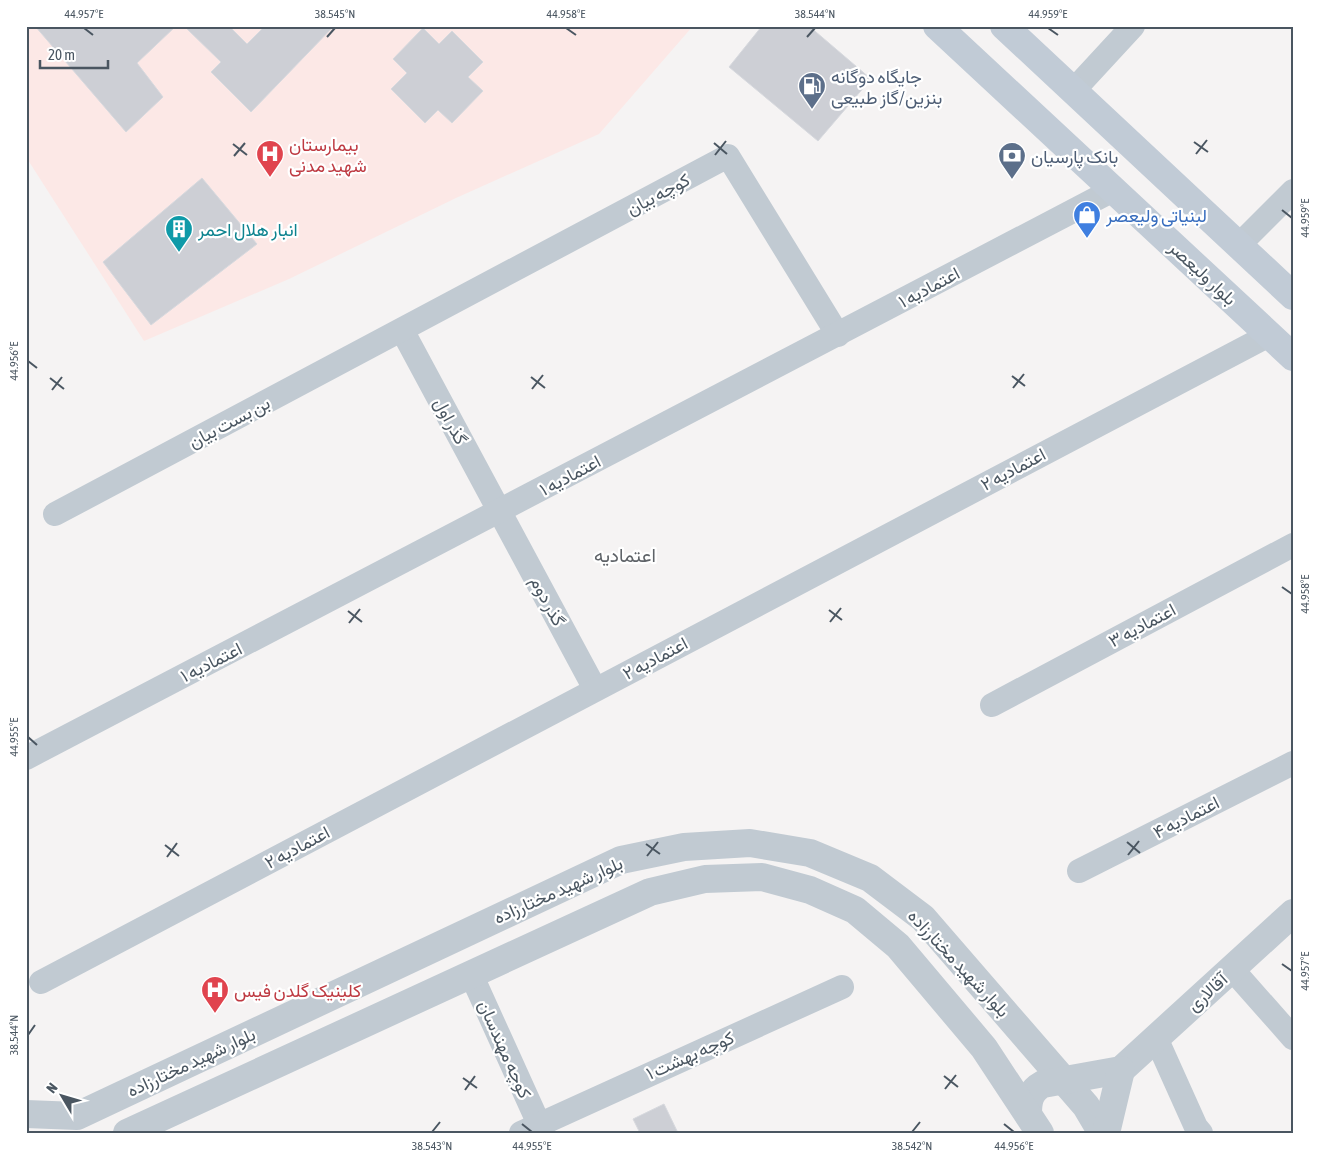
<svg xmlns="http://www.w3.org/2000/svg" width="1319" height="1159" viewBox="0 0 1319 1159" font-family="'Asap Condensed',Vazirmatn,sans-serif">
<rect width="100%" height="100%" fill="#f5f3f3"/>
<path fill="#fce8e6" d="M26,26H693L599,134L456,198L289,279L144,341L26,157Z"/>
<g fill="#cdcfd5" stroke="#d7d9de">
<path d="M35,26H176L137,63L163,97L126,132Z"/>
<path d="M184,26H229L247,44L265,26H334L251,112L211,72L221,62Z"/>
<path d="M762,26H809L871,79L818,141L729,67Z"/>
<path d="M423,28L439,44L452,31L483,62L468,77L483,91L452,123L438,110L425,123L391,89L407,73L393,59Z"/>
<path d="M202,178L257,244L151,325L103,262Z"/>
<path d="M664,1104L678,1133H640L633,1119Z"/>
</g>
<g fill="none" stroke-linecap="round" stroke-linejoin="round">
<g stroke="#c1cad2" stroke-width="24">
<path d="M1073,91L1133,26"/>
<path d="M1239,245L1293,191"/>
<path d="M402,330L595,689"/>
<path d="M55,514L728,156L838,335"/>
<path d="M992,705L1293,545"/>
<path d="M26,758L1113,190"/>
<path d="M1079,871L1293,763"/>
<path d="M1232,969L1293,1038"/>
<path d="M471,974L543,1133"/>
<path d="M41,982L1269,335"/>
<path d="M1156,1038L1196,1127L1201,1133"/>
<path d="M521,1133L842,987"/>
</g>
<g stroke="#c1cad2" stroke-width="28">
<path d="M1121,1070L1293,913"/>
<path d="M26,1114L77,1116L621,860L684,847L750,843L810,853L870,878L923,918L1086,1106L1102,1133"/>
<path d="M1028,1114C1028,1100 1030,1091 1043,1084L1121,1070"/>
<path d="M127,1133L650,892L705,879L762,877L810,890L855,910L898,946L984,1048L1040,1133"/>
<path d="M1106,1133L1121,1070"/>
</g>
<g stroke="#c1cbd6" stroke-width="28">
<path d="M937,26L1293,357"/>
<path d="M1004,26L1293,296"/>
</g>
</g>
<path fill="none" stroke="#4a5661" stroke-width="2" d="M84,28L93,35M566,28L576,35M1048,28L1058,35M327,37L335,28M807,37L815,28M1194,142L1208,152M714,143L727,154M233,144L247,155M1196,154L1207,140M715,155L726,141M234,156L245,143M1282,210L1292,218M28,361L37,368M1012,376L1025,386M531,377L545,388M50,378L64,389M1013,388L1024,374M532,389L543,375M52,390L62,377M1282,587L1292,594M829,610L842,620M348,611L362,622M830,622L841,608M349,623L360,609M28,737L37,745M1127,842L1140,853M646,844L660,854M165,845L179,856M1128,855L1139,841M647,856L658,842M167,857L177,843M1282,964L1292,971M28,1035L35,1025M944,1076L958,1087M463,1078L477,1088M945,1089L956,1075M465,1090L475,1076M522,1124L532,1132M1004,1124L1014,1132M432,1132L440,1122M912,1132L920,1122"/>
<defs>
<symbol id="fuel-pin" viewBox="-11 -11 22 30"><path d="M0 17L-7.5 6A9.5 9.5 0 1 1 7.5 6Z" fill="#5c6f8a" stroke="#fff"/><path d="M-5.5-6h7V0h2V4h1.3V-2.5L3-4.5l.8-.8L6-3V5H2.5V1h-1V6h-7ZM-4.2-4.7v3.2H.2V-4.7Z" fill="#fff"/></symbol>
<symbol id="hospital-pin" viewBox="-11 -11 22 30"><path d="M0 17L-7.5 6A9.5 9.5 0 1 1 7.5 6Z" fill="#e0444e" stroke="#fff"/><path d="M-5-5h3v3.5h4V-5h3V5h-3V1.5h-4V5h-3Z" fill="#fff"/></symbol>
<symbol id="bank-pin" viewBox="-11 -11 22 30"><path d="M0 17L-7.5 6A9.5 9.5 0 1 1 7.5 6Z" fill="#5c6f8a" stroke="#fff"/><path d="M-6-4H6V4H-6ZM0-2.3a2.3 2.3 0 1 0 0 4.6a2.3 2.3 0 1 0 0-4.6Z" fill="#fff"/></symbol>
<symbol id="shop-pin" viewBox="-11 -11 22 30"><path d="M0 17L-7.5 6A9.5 9.5 0 1 1 7.5 6Z" fill="#3f7fe0" stroke="#fff"/><path d="M-5-2.5h2.3a2.7 3.5 0 0 1 5.4 0H5L5.5 6h-11ZM-1.5-2.5h3a1.5 2.3 0 0 0-3 0Z" fill="#fff"/></symbol>
<symbol id="building-pin" viewBox="-11 -11 22 30"><path d="M0 17L-7.5 6A9.5 9.5 0 1 1 7.5 6Z" fill="#0f9aa8" stroke="#fff"/><path d="M-4-6H4V6H1V3H-1V6H-4ZM-2.5-4.3h1.7v1.8h-1.7ZM.8-4.3h1.7v1.8H.8ZM-2.5-1h1.7V.8h-1.7ZM.8-1h1.7V.8H.8Z" fill="#fff"/></symbol>
</defs>
<g fill-rule="evenodd">
<use href="#fuel-pin" x="796" y="70" width="32" height="43"/>
<use href="#hospital-pin" x="254" y="138" width="32" height="43"/>
<use href="#bank-pin" x="996" y="140" width="32" height="43"/>
<use href="#shop-pin" x="1071" y="199" width="32" height="43"/>
<use href="#building-pin" x="163" y="213" width="32" height="43"/>
<use href="#hospital-pin" x="199" y="974" width="32" height="43"/>
</g>
<g text-anchor="middle" dominant-baseline="central" stroke-width="4.5" stroke-linejoin="round" paint-order="stroke">
<g font-size="18" fill="#4e5e75" stroke="#fff" text-anchor="start">
<text x="831" y="76">جایگاه دوگانه<tspan x="831" dy="21">بنزین/گاز طبیعی</tspan></text>
<text x="1031" y="156">بانک پارسیان</text>
</g>
<g font-size="18" fill="#be3a42" stroke="#fff" text-anchor="start">
<text x="289" y="144">بیمارستان<tspan x="289" dy="21">شهید مدنی</tspan></text>
<text x="234" y="990">کلینیک گلدن فیس</text>
</g>
<g font-size="18" fill="#4a5661" stroke="#fff">
<text transform="translate(658 194) rotate(-28)">کوچه بیان</text>
<text transform="translate(1203 273) rotate(43)">بلوار ولیعصر</text>
<text transform="translate(929 287) rotate(-28)">اعتمادیه ۱</text>
<text transform="translate(451 421) rotate(62)">گذر اول</text>
<text transform="translate(229 422) rotate(-28)">بن بست بیان</text>
<text transform="translate(1013 469) rotate(-28)">اعتمادیه ۲</text>
<text transform="translate(570 475) rotate(-28)">اعتمادیه ۱</text>
<text transform="translate(548 601) rotate(62)">گذر دوم</text>
<text transform="translate(1142 625) rotate(-28)">اعتمادیه ۳</text>
<text transform="translate(655 658) rotate(-28)">اعتمادیه ۲</text>
<text transform="translate(211 662) rotate(-27)">اعتمادیه ۱</text>
<text transform="translate(1186 817) rotate(-27)">اعتمادیه ۴</text>
<text transform="translate(297 847) rotate(-28)">اعتمادیه ۲</text>
<text transform="translate(558 890) rotate(-24)">بلوار شهید مختارزاده</text>
<text transform="translate(959 963) rotate(47)">بلوار شهید مختارزاده</text>
<text transform="translate(1207 992) rotate(-42)">آقالاری</text>
<text transform="translate(505 1049) rotate(66)">کوچه مهندسان</text>
<text transform="translate(690 1055) rotate(-24)">کوچه بهشت ۱</text>
<text transform="translate(191 1062) rotate(-25)">بلوار شهید مختارزاده</text>
</g>
<g font-size="18" fill="#366cbe" stroke="#fff" text-anchor="start">
<text x="1106" y="215">لبنیاتی ولیعصر</text>
</g>
<g font-size="18" fill="#0d838f" stroke="#fff" text-anchor="start">
<text x="198" y="229">انبار هلال احمر</text>
</g>
<g font-size="19" fill="#5f6368" stroke="#fff">
<text x="625" y="555">اعتمادیه</text>
</g>
</g>
<rect width="1319" height="1159" fill="none" stroke="#ffffff" stroke-width="55"/>
<g transform="translate(62 1096) rotate(308)" stroke="#ffffff" stroke-width="4" paint-order="stroke">
<path d="M0-4L9 19L0 12L-9 19Z" fill="#4a5661"/>
<text y="-8" font-size="14" font-weight="bold" text-anchor="middle" fill="#4a5661">N</text>
</g>
<path d="M40 60v8h68v-8" fill="none" stroke="#4a5661" stroke-width="2.5"/>
<text x="48" y="60" font-size="15" fill="#4a5661" stroke="#ffffff" stroke-width="4" paint-order="stroke">20 m</text>
<rect x="28" y="28" width="1264" height="1104" fill="none" stroke="#4a5661" stroke-width="2"/>
<g font-size="12" text-anchor="middle" fill="#4a5661">
<text x="84" y="18">44.957°E</text>
<text x="335" y="18">38.545°N</text>
<text x="566" y="18">44.958°E</text>
<text x="815" y="18">38.544°N</text>
<text x="1048" y="18">44.959°E</text>
<text transform="translate(1305 218) rotate(-90)" y="4">44.959°E</text>
<text transform="translate(14 361) rotate(-90)" y="4">44.956°E</text>
<text transform="translate(1305 594) rotate(-90)" y="4">44.958°E</text>
<text transform="translate(14 737) rotate(-90)" y="4">44.955°E</text>
<text transform="translate(1305 971) rotate(-90)" y="4">44.957°E</text>
<text transform="translate(14 1035) rotate(-90)" y="4">38.544°N</text>
<text x="432" y="1150">38.543°N</text>
<text x="532" y="1150">44.955°E</text>
<text x="912" y="1150">38.542°N</text>
<text x="1014" y="1150">44.956°E</text>
</g>
</svg>
